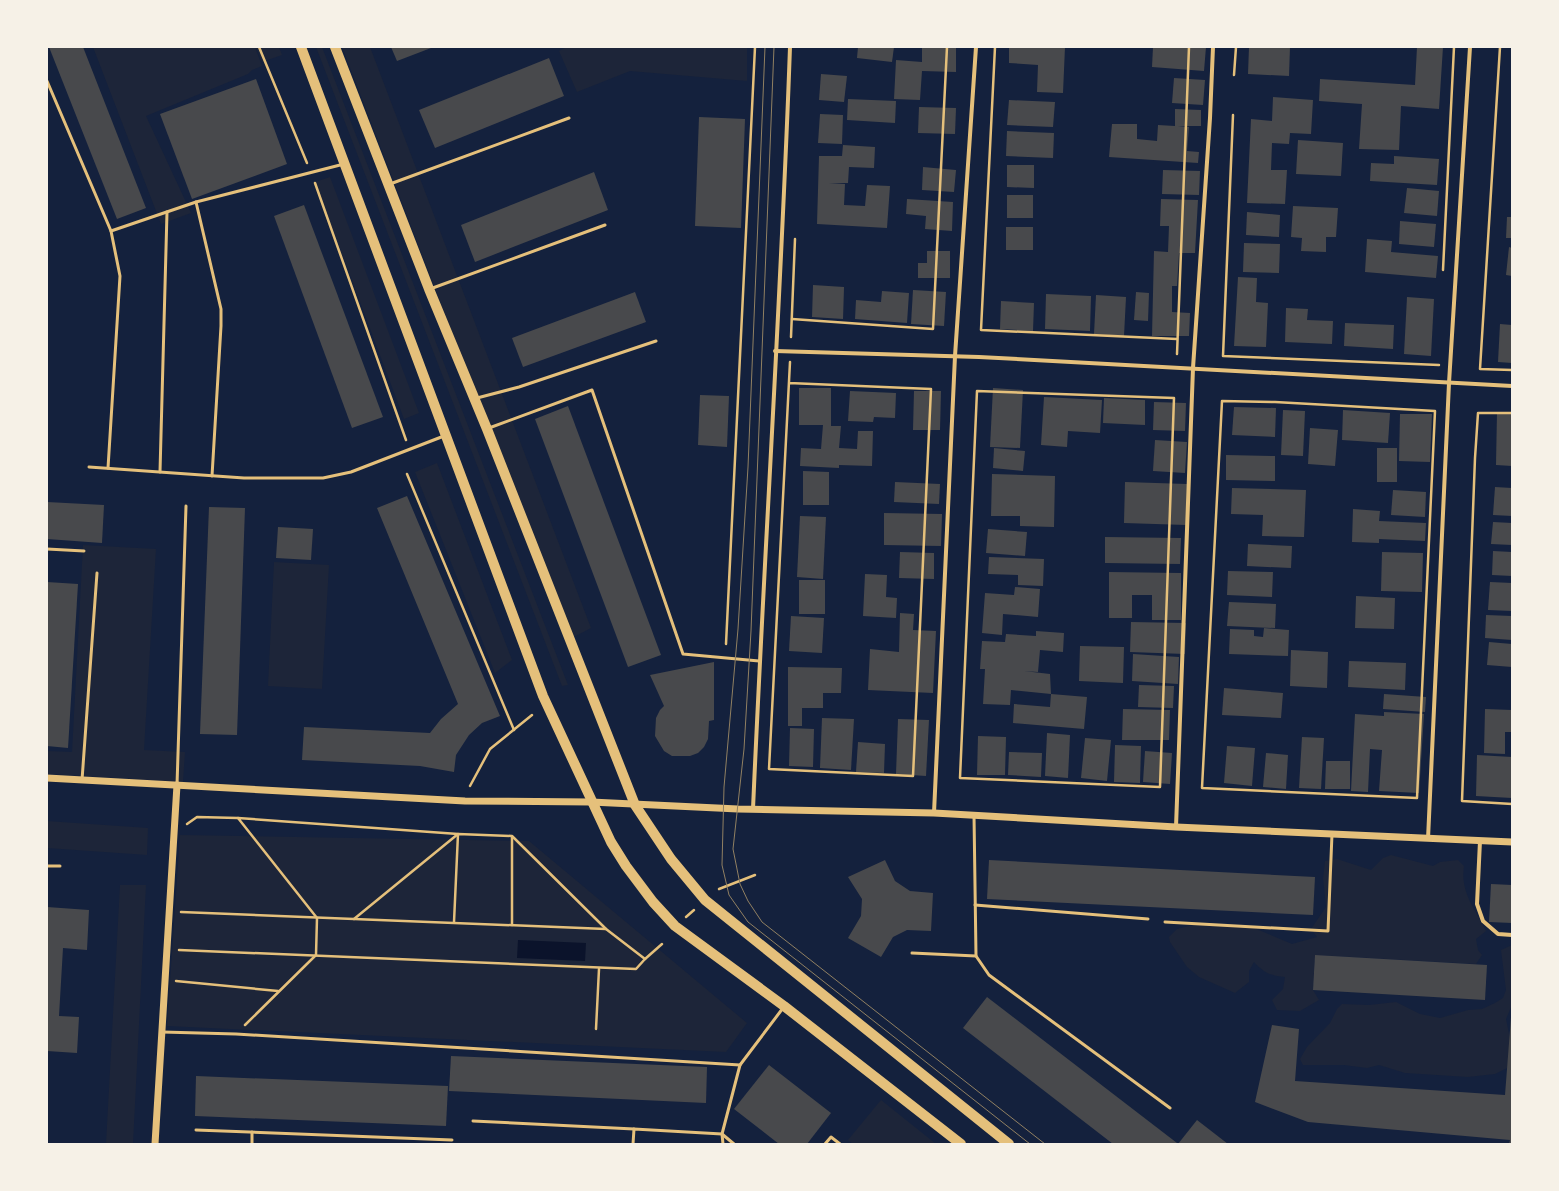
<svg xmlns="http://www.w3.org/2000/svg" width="1559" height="1191" viewBox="0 0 1559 1191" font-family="Lora,serif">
<rect width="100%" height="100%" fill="#14213d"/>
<g fill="#1d2539">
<path d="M93,47H255L262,66L252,70L248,74L146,116L191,213L161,224Z"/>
<path d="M256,47H279L282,55L262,62Z"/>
<path d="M316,47H322L568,685L562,686Z"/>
<path d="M342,47H370L591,628L570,639Z"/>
<path d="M567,47H747V81L630,71L577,92L559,51Z"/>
<path d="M330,177L419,413L404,419L315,182Z"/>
<path d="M437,463L512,660L495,673L415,472Z"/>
<path d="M83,545L156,549L144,750L185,752L183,782L47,774V751L72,752Z"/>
<path d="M274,562L329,565L322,689L268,686Z"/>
<path d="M47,821L148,828L147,855L47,848Z"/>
<path d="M180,835L529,841L747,1023L726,1052L167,1026Z"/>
<path d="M1391,855L1433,866L1440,862L1458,860L1464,866C1460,893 1475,908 1486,931L1476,939L1478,950L1482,955L1476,964L1315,955L1313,990L1319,1000L1300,1011L1277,1010L1272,1000L1283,989L1285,977C1271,976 1264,973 1254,962L1249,971V982L1235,993L1199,977L1187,967L1170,942L1169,937L1177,929L1193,925L1214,924L1240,928H1254L1292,944L1317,937L1311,929L1326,907L1323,878L1325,861L1337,859L1371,870L1383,858Z"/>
<path d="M120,885H146L133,1144H106Z"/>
<path d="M1512,945V1005L1506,1019L1512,1049L1507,1068L1495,1074L1468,1077L1405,1073L1379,1065L1367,1068L1344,1065H1303L1300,1059L1307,1047L1330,1023L1337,1009L1342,1004L1369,1005L1396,1002L1420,1014L1440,1018L1468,1010L1482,1009L1495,1003L1503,998L1506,990L1501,950Z"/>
<path d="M881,1100L936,1144H853L848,1140Z"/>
</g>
<path fill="#0b132b" d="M518,940L586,943L585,961L517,958Z"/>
<g fill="#48494c">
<path d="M49,47H83L146,208L117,219Z"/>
<path d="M391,47H430L431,48L397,61Z"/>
<path d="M858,47H894L892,62L857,58Z"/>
<path d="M922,47H956V72L922,71L920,100L894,99L896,60L922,62Z"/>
<path d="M1009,47H1065L1063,93L1037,92L1038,65L1009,63Z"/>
<path d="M1153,47H1206L1204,71L1152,67Z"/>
<path d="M1249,47H1290L1289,76L1248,74Z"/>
<path d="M1417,47H1443L1439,109L1401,106L1399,150L1359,149L1362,104L1319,101L1320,79L1415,85Z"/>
<path d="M549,58L564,96L435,148L419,110Z"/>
<path d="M821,74L847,76L844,102L819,100Z"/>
<path d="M1174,78L1205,80L1203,105L1172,103Z"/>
<path d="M256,79L287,164L192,199L160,114Z"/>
<path d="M1273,97L1313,100L1311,134L1290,133L1289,144L1272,143L1271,170H1287L1285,204L1247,203L1251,119L1272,121Z"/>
<path d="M848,99L896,101L895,123L847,120Z"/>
<path d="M1009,100L1055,102L1053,127L1007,125Z"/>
<path d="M919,107L956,108L955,134L918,133Z"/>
<path d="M1175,109L1201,110V126H1178L1189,127L1187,151L1199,152L1198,163L1109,157L1112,124H1137V139L1157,141L1158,125L1175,126Z"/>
<path d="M820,114L843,115L842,144L818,143Z"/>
<path d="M699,117L745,119L741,228L695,226Z"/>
<path d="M1007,131L1054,133L1053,158L1006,156Z"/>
<path d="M1298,140L1343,143L1341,176L1296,174Z"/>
<path d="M843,145L875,147L874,168L849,167L848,183H829L845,184L844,205L865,206L867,185L890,186L887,228L817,224L819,156H842Z"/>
<path d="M1394,156L1439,159L1437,185L1370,181L1371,163L1394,164Z"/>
<path d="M1007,165H1034V188L1007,187Z"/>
<path d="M923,167L956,170L954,192L922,190Z"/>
<path d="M1163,170L1200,171L1199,195L1162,194Z"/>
<path d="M594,172L608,210L475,262L461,225Z"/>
<path d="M1407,188L1439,191L1437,216L1404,213Z"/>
<rect x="1007" y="195" width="26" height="23"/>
<path d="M907,199L953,202L952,231L925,229L926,216L906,214Z"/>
<path d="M1161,199L1198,200L1195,253H1179L1177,286H1172V312L1190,313L1189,336H1152L1154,251L1168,252L1169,226H1160Z"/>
<path d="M304,205L383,417L352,428L274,216Z"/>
<path d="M1293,206L1338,208L1336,237H1326V252L1301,251L1302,238L1291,237Z"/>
<path d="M1247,212L1280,215L1279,237L1246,235Z"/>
<path d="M1507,217H1512V238H1506Z"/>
<path d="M1400,221L1436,224L1434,247L1399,244Z"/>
<rect x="1006" y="227" width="27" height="23"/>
<path d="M1367,239L1392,241L1391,252L1438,256L1436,278L1365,272Z"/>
<path d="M1244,243L1280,244L1279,273L1243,272Z"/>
<path d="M1509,247L1512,248V276L1506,275Z"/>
<path d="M927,251H950V278H918V263H927Z"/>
<path d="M1238,277L1257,278L1256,302L1268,303L1266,347L1234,346Z"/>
<path d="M813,285L844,287L843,319L812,317Z"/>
<path d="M913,290L946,292L944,326L911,324Z"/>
<path d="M882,291L909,293L907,323L855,319L856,300L881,302Z"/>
<path d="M635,292L646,322L523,367L512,338Z"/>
<path d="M1136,292L1149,293L1148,321L1134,320Z"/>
<path d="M1046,294L1091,296L1090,331L1045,329Z"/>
<path d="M1096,295L1126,297L1124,336L1094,334Z"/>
<path d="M1407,297L1434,299L1431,356L1404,354Z"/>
<path d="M1001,301L1034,303L1033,331L1000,329Z"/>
<path d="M1286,308L1308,309L1307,320L1333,321L1332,344L1285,342Z"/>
<path d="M1345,323L1394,325L1393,349L1344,346Z"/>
<path d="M1500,324L1512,325V363L1498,362Z"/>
<path d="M799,388H831V426H841L839,448L857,449L858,431H873L872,466L839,465V468L800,466L801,448L821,449L823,425H799Z"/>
<path d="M993,388L1023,390L1020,448L990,447Z"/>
<path d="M850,391L896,393L895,418L874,417L873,422L848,421Z"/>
<path d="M914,391H941L940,430H913Z"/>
<path d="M700,395L729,396L727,447L698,445Z"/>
<path d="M1044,397L1102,400L1100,433L1068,431L1067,447L1041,445Z"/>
<path d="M1104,398L1145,400V425L1103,423Z"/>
<path d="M1154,402L1186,403L1185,431L1153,430Z"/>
<path d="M568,406L661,655L628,667L535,419Z"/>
<path d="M1234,407L1276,408L1275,437L1232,435Z"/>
<path d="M1283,410L1305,411L1303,456L1281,455Z"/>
<path d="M1343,410L1390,413L1388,443L1342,440Z"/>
<path d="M1497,412L1512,413V466L1496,465Z"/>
<path d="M1400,414H1432L1430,462L1399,461Z"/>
<path d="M1310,428L1338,430L1335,466L1308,464Z"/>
<path d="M1155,440L1187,442L1185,473L1153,471Z"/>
<path d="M994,448L1025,451L1023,471L993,468Z"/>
<rect x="1377" y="448" width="20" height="34"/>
<path d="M1226,455L1275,456V481L1226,480Z"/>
<path d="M803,471L829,472V505H803Z"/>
<path d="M992,474L1055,476L1054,527L1020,526V516H991Z"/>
<path d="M895,482L940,484L939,504L894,502Z"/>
<path d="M1125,482L1187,484L1186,525L1124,523Z"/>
<path d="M1495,487L1512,488V516L1493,515Z"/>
<path d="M1232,488L1306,490L1304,537L1262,536L1263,515L1231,514Z"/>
<path d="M1393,490L1426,492L1425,517L1391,515Z"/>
<path d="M407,496L500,716L482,723L469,735L456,755L454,772L420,766L302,760L304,727L430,733L441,719L458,704L377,508Z"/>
<path d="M47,502L104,505L102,543L47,539Z"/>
<path d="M209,507L245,508L237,735L200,734Z"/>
<path d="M1353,509L1380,511L1379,521L1426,523L1425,541L1379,539V543L1352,542Z"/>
<path d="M884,513L942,514L941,546L884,545Z"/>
<path d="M800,516L826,517L823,579L797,577Z"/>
<path d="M1493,522L1512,523V545L1491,544Z"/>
<path d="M278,527L313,529L311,560L276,558Z"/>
<path d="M988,529L1027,532L1025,556L986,553Z"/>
<path d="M1105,537L1181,538L1180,564L1105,563Z"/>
<path d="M1248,544L1292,546L1291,568L1247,566Z"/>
<path d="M1493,551L1512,552V576L1492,575Z"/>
<path d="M900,552L934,553V579L899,578Z"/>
<path d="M1382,552L1423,553L1422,592L1381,591Z"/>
<path d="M989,557L1044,559L1043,586L1018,585V575L988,574Z"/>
<path d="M1228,571L1273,572L1272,597L1227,595Z"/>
<path d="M1109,572L1181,573V620H1152V595H1132V618H1109Z"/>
<path d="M865,574L887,575L886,597L897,598L896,618L863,616Z"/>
<rect x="799" y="580" width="26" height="34"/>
<path d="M47,582L78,584L68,748L47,746Z"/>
<path d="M1490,582L1512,583V611L1488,610Z"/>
<path d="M1015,587L1040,589L1038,617L1003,614L1002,635L982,633L985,593L1014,595Z"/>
<path d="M1356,596L1395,598L1394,629L1355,628Z"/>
<path d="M1229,602L1276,604L1275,628L1227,626Z"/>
<path d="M900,613L914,614L913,630L936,631L933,693L868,690L870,649L899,652Z"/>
<path d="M1486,615L1512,616V640L1485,638Z"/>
<path d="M791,616L824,618L822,653L789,651Z"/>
<path d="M1131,622L1186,623L1185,654L1130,652Z"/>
<path d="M1264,628L1289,630L1288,656L1229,654L1230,629L1254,630V636L1263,637Z"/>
<path d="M1036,631L1064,633L1063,652L1040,650L1038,672L1024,671L1050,674L1051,694L1011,690L1010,705L983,704L985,669H980L982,641L1005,642L1006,634L1036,636Z"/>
<path d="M1489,642L1512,644V667L1487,665Z"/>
<path d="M1080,646L1124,647L1123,683L1079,681Z"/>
<path d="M1291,650L1328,652L1327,688L1290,686Z"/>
<path d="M1133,654L1179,657L1178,684L1132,681Z"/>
<path d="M1349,661L1406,663L1405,690L1348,687Z"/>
<path d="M714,662V720L709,721L708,739L704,747L698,753L690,756H672L664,751L655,736L656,718L660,710L664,706L650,675Z"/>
<path d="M788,667L842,668L841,693H823V708H802V726H788Z"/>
<path d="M1139,685L1174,686L1173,708L1138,707Z"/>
<path d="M1224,688L1283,693L1281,718L1222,715Z"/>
<path d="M1051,694L1087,697L1084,729L1013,723L1014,704L1050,707Z"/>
<path d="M1384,694L1426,697L1425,712L1383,709Z"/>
<path d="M1123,709L1170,710L1169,740H1122Z"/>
<path d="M1485,709L1512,710V732H1505V754L1484,753Z"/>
<path d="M1384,712L1424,714L1419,793L1379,791L1382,750L1370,749L1368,792L1351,791L1355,714L1384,716Z"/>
<path d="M822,718L854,719L851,770L820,768Z"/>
<path d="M898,719L929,720L926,776L896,774Z"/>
<path d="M790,728L814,729L813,767L789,766Z"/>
<path d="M1047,733L1070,735L1068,778L1045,776Z"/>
<path d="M978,736L1006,737L1005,775H977Z"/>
<path d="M1302,737L1324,738L1321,789L1299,788Z"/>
<path d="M1085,738L1111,740L1107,781L1081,778Z"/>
<path d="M858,742L885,744L884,773L856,772Z"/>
<path d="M1115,745L1141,746L1140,783L1114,782Z"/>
<path d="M1227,746L1255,748L1252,786L1224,783Z"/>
<path d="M1145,751L1172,753L1170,784L1143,782Z"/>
<path d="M1009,752L1042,753L1041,777L1008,775Z"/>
<path d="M1266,753L1288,755L1286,789L1263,787Z"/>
<path d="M1477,755L1512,757V798L1476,796Z"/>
<path d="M1326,761H1350V789H1325Z"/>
<path d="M885,860L895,881L910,891L933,893L931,931L907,930L893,937L881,957L848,938L861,916L862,899L848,877Z"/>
<path d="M989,860L1315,877L1313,915L987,899Z"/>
<path d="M1491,884L1512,885V923L1489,922Z"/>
<path d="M47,907L89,910L87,950L63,948L59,1016L79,1017L77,1053L47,1051Z"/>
<path d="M1315,955L1487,965L1485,1000L1313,990Z"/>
<path d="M987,997L1177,1143L1113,1144L963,1028Z"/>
<path d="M1511,1017L1512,1144H1509L1510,1140L1308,1122L1255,1102L1272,1025L1299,1029L1295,1081L1505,1095Z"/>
<path d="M451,1056L707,1067L706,1103L449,1091Z"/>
<path d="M769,1065L831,1113L807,1144H779L734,1109Z"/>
<path d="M196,1076L448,1086L446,1126L195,1116Z"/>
<path d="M1197,1120L1228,1144H1178Z"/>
</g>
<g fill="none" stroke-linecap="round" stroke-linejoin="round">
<g stroke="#e5c07b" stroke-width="2.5">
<path d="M259,47L307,163"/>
<path d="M995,47L981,330L1177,339"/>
<path d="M1500,47L1480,369L1512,370"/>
<path d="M1234,75L1236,47"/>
<path d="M1233,115L1223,356L1439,365"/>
<path d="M315,183L406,440"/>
<path d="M1443,270L1454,47"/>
<path d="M792,319L933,329L947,47"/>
<path d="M791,337L795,239"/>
<path d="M1177,354L1189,47"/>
<path d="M789,383L931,389L913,776L769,769L790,362"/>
<path d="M977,391L1174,398L1160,787L960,778Z"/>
<path d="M1222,401L1275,402L1435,411L1417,798L1202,788Z"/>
<path d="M1512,413H1478L1475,458L1462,801L1512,804"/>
<path d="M407,474L514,730"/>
<path d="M726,644L755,47"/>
<path d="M470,786L490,749L532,715"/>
<path d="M187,824L197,817L238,818"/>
<path d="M512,837V925"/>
<path d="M719,889L755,875"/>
<path d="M181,912L606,929"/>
<path d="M686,917L694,910"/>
<path d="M354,919L458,834L512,836L606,929L645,959"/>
<path d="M179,950L636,969L645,959L662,944"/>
<path d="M176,981L278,991"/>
<path d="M245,1025L316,955L317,918L238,818L458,834L454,922"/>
<path d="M596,1029L599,969"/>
</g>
<g stroke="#e5c07b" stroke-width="3">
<path d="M47,81L111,231L120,276L108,468"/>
<path d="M390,184L569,118"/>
<path d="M196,202L221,309V326L212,476"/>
<path d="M111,231L196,202L344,164"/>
<path d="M430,289L605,225"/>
<path d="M477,398L519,387L656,341"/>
<path d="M489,428L592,390L683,654L759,661"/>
<path d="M89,467L244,478H323L351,472L444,436"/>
<path d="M160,472L167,212"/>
<path d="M47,549L84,551"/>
<path d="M82,780L97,573"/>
<path d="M177,785L186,506"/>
<path d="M974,815L976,956L989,975L1170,1108"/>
<path d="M47,866H60"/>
<path d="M975,905L1148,919"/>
<path d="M1165,922L1328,931L1332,834"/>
<path d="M912,953L976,956"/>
<path d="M162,1032L236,1034L740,1065L783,1008"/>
<path d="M473,1121L634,1129"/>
<path d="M196,1130L452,1140"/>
<path d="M252,1144V1132"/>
<path d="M633,1144L634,1129L722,1134L734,1144"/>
<path d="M723,1144L722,1134L740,1065"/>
<path d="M825,1144L831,1137L840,1144"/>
</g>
<g stroke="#e5c07b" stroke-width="4">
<path d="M775,351L979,357L1512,386"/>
<path d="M753,809C764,555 781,301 790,47"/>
<path d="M934,813L955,356L976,47"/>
<path d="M1176,827L1193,368L1210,118L1213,47"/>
<path d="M1428,839L1449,383L1470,47"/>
<path d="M1480,841L1477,904L1483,921L1498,934L1512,935"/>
</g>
<g stroke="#e5c07b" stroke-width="7">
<path d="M47,778L465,801L591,802L738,809L934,813L1176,827L1512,842"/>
<path d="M155,1144L177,785"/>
</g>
<g stroke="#e5c07b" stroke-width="10">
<path d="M301,47L543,696L611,842L626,866L653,902L675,926L784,1006L961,1144"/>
<path d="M335,47L429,289L487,429L635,805L671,859L705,900L1009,1144"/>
</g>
<g stroke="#918062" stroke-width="1">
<path d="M765,47L748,467L738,629L724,787L722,865L729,895L748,922L1030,1144"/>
<path d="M774,47L751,631L744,749L733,849L740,884L748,901L762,922L1045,1144"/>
</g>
</g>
<rect width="1559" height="1191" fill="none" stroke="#f6f1e7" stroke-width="96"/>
</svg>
